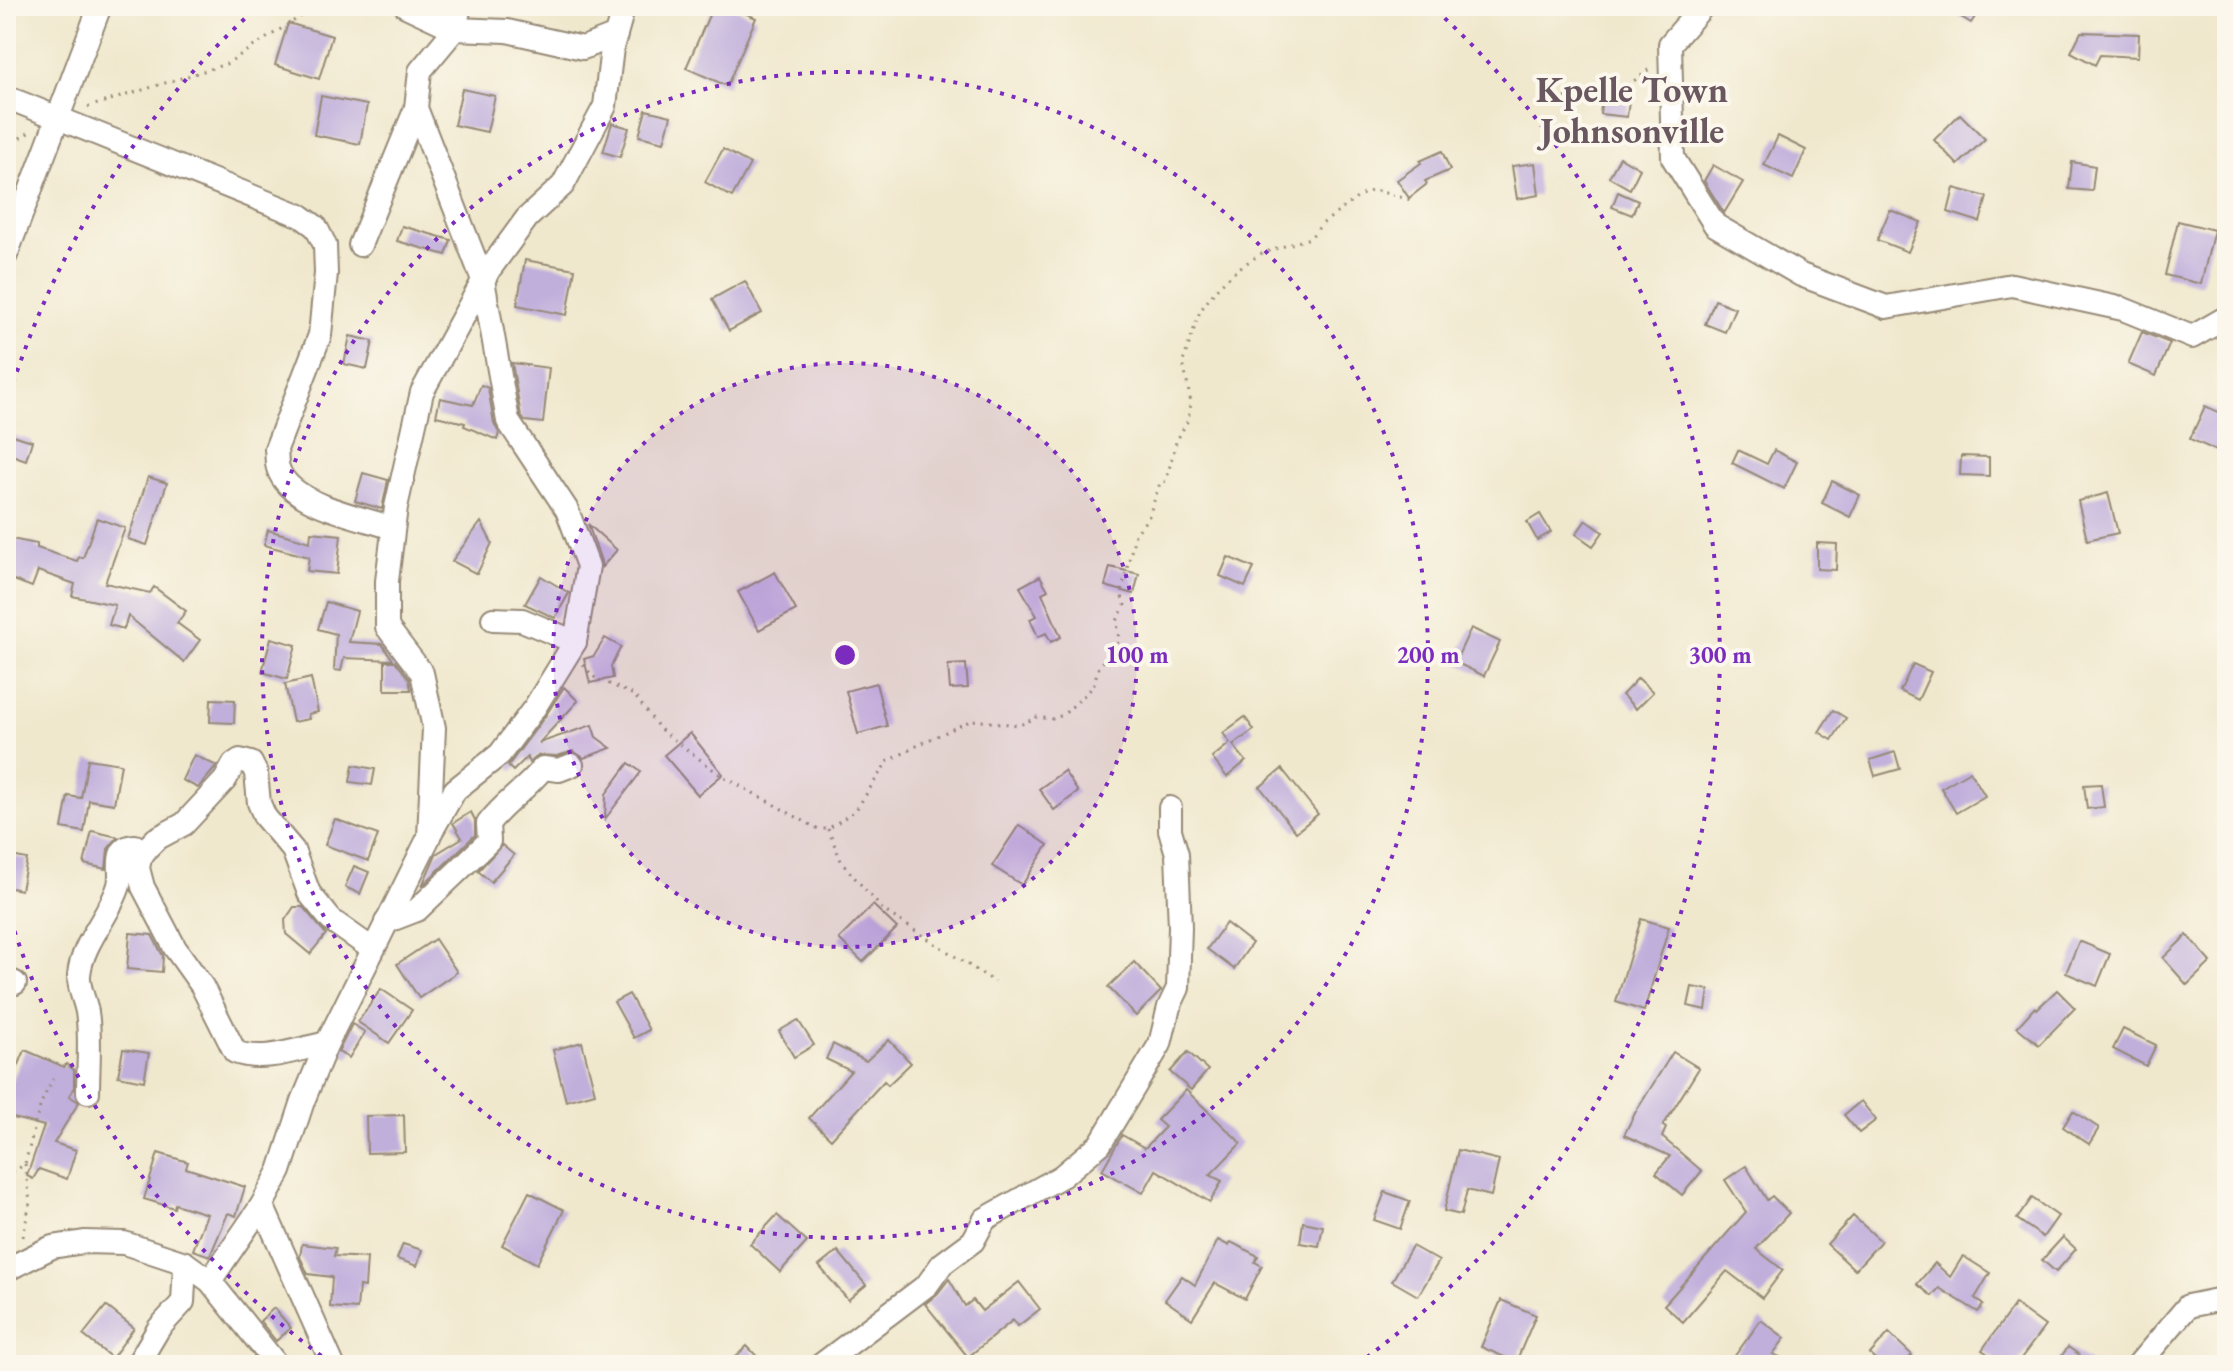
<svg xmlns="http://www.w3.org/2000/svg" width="2233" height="1371" viewBox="0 0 2233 1371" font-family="'EB Garamond',serif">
<rect width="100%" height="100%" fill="#fbf7ec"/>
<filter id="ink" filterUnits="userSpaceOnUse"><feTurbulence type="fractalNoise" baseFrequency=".0125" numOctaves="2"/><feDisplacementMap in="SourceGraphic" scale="16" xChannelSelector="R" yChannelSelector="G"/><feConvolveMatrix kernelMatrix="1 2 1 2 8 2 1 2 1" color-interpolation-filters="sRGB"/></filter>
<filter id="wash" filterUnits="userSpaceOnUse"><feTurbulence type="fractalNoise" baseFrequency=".006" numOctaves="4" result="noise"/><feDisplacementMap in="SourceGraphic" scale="32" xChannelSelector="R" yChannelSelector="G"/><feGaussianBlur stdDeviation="1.8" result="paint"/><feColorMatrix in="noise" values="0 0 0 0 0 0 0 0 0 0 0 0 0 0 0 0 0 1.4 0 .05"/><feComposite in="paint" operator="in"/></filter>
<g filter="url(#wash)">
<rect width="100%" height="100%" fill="#f0e8cd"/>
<g id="blocks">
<g fill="#c0aedb">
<path d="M713,6H729L756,18L727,86L686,68Z"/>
<path d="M1943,6H1982L1971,23Z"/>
<path d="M288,23L332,36L319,79L275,65Z"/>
<path d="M2081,32L2139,34L2138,57L2100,55L2095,65L2071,52Z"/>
<path d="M1603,88L1630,91L1627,117L1600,114Z"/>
<path d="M462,89L495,96L487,132L454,125Z"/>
<path d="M321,96L367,105L360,144L314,135Z"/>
<path d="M646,110L671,116L664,142L639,136Z"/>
<path d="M1960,114L1985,139L1958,165L1934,140Z"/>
<path d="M612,123L629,128L620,157L603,152Z"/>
<path d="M1778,136L1806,150L1793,179L1764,165Z"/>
<path d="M723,149L750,164L732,197L705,182Z"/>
<path d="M1442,151L1450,170L1425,181L1427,184L1409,198L1397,180L1421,163L1420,161Z"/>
<path d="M1620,157L1640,169L1630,189L1609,177Z"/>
<path d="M2072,162L2095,166L2092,191L2069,189Z"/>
<path d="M1535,163L1539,195L1517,199L1512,166Z"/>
<path d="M1713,165L1743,182L1724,213L1704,181Z"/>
<path d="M1954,188L1987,197L1980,222L1948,212Z"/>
<path d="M1618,192L1638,201L1632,215L1612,207Z"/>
<path d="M1890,210L1921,222L1908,252L1877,240Z"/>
<path d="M2178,221L2214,230L2201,284L2165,275Z"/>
<path d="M402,226L451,240L446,255L397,241Z"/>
<path d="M525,260L575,269L567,315L517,305Z"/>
<path d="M745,281L762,313L729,331L712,299Z"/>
<path d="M1715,300L1735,308L1725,332L1705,324Z"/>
<path d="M2142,332L2170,343L2156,376L2128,364Z"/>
<path d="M350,336L373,341L367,369L344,364Z"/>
<path d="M512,363L549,368L543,423L525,421L521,416Z"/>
<path d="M481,385L488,388L494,423L499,433L497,440L464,426L465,423L436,416L440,398L473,405Z"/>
<path d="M2205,406L2227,416V429L2217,451L2190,439Z"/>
<path d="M9,434L32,441L26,460L6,453Z"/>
<path d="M1738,450L1767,464L1774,450L1797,462L1784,489L1732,463Z"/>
<path d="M1961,456L1989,457V476L1960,475Z"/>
<path d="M363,473L388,480L382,509L355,501Z"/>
<path d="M148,477L167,483L147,545L128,539Z"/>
<path d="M1832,481L1860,495L1850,517L1822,503Z"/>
<path d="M2108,493L2118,533L2087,540L2078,501Z"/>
<path d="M1540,514L1551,532L1537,540L1527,522Z"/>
<path d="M97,518L125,528L105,583L150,593L154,587L186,611L177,623L200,640L184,662L128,616L124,629L109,625L115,605L72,596L75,584L38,571L32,587L6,577V538L37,544V548L77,561L79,557L83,558Z"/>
<path d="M1586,520L1603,532L1593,546L1576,534Z"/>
<path d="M481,522L492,543L477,574L452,561Z"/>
<path d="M588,524L617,550L602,567L601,561Z"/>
<path d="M268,530L310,542L311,532L341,535L337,574L307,571L309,557L264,545Z"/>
<path d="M1817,543L1837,544L1836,570L1817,569Z"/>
<path d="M1228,557L1254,568L1245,587L1220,576Z"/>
<path d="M1110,567L1139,574L1134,594L1105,586Z"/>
<path d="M775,572L796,610L759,630L738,592Z"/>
<path d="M541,576L569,593L555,618L525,604Z"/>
<path d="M1040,576L1048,590L1042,593L1061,637L1051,642L1046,633L1038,637L1030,619L1037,616L1020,587Z"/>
<path d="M326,602L357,611L349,642L382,644L393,660L344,658L341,671L334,670L336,634L318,629Z"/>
<path d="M1471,628L1500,642L1484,676L1455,662Z"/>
<path d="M271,638L296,645L287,679L262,672Z"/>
<path d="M605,638L621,647L611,666L613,678L590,683L584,659L594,656Z"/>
<path d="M385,661H395L409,679L411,690H385Z"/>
<path d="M966,664L968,688L950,689L948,665Z"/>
<path d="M1913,664L1931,672L1918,700L1900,691Z"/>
<path d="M311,678L318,712L308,714L309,719L293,722L285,684Z"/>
<path d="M1638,678L1653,692L1636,709L1622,695Z"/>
<path d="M876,683L887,726L858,734L846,691Z"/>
<path d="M564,687L578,701L539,743L592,725L596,737L611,748L584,758L573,751L557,756L539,755L529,763L527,757L513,771L508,766L546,715Z"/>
<path d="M211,699L235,700L234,723L210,722Z"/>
<path d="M1833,710L1846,718L1832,740L1819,732Z"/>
<path d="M1245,717L1254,730L1233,745L1246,761L1227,777L1212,758L1230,743L1223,733Z"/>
<path d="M690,733L723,774L698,795L664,755Z"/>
<path d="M1895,752L1900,769L1875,776L1870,760Z"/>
<path d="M194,755L217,766L198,788L182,780Z"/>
<path d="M88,759L121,764L114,804L89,800L84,832L62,828L68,796L81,798Z"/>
<path d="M629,763L641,772L605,819L606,794Z"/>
<path d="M353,765L375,769L372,785L350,782Z"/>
<path d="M1282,769L1318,814L1296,832L1260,787Z"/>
<path d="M1064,771L1078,792L1054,810L1039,789Z"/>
<path d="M1970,771L1985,796L1956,813L1941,788Z"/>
<path d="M2101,784L2104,807L2087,809L2084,785Z"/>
<path d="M471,812L475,820V835L422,886L436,854L462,838L453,823Z"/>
<path d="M335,819L378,835L368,861L325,845Z"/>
<path d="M1019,825L1048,845L1022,885L992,866Z"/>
<path d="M92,831L118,837L108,849L106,869L84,864Z"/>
<path d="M502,845L514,855L491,882L478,871Z"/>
<path d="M6,855L27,859L21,890L6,887Z"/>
<path d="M354,866L369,872L360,894L345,887Z"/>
<path d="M873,905L897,928L863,962L839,939Z"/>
<path d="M294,907H303L326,934L310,954L286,934L285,920Z"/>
<path d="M1641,919L1669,927L1644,1011L1616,1002Z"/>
<path d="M1226,923L1252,943L1234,969L1207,949Z"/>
<path d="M130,933L152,935L163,956L162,972L127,969Z"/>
<path d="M2187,935L2211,962L2187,985L2163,958Z"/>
<path d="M435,939L457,972L419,998L397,964Z"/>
<path d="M2079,941L2110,954L2097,986L2066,973Z"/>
<path d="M1134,962L1161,991L1136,1016L1108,987Z"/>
<path d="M1692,987L1709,990L1706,1010L1688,1006Z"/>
<path d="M381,989L412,1010L389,1043L358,1022Z"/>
<path d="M2057,990L2075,1008L2039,1045L2017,1027L2035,1007L2037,1009Z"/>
<path d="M629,994L649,1030L634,1038L614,1002Z"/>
<path d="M798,1020L814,1045L794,1057L779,1031Z"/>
<path d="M352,1024L365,1032L349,1058L338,1052Z"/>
<path d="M2123,1029L2156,1045L2146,1066L2113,1049Z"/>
<path d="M889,1040L911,1063L888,1085L884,1081L831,1139L809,1118L851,1071L826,1059L833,1044L866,1061Z"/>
<path d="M582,1042L595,1093L566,1101L553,1050Z"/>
<path d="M123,1049L149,1053L144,1081L118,1076Z"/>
<path d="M25,1050L64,1067L66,1064L74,1070V1089L69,1096L79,1102L54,1143L76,1150L67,1179L39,1169L33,1179L27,1176L44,1126L6,1116V1085L10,1086Z"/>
<path d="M1188,1052L1208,1070L1191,1090L1170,1072Z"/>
<path d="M1673,1052L1699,1068L1663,1126L1666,1128L1662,1137L1702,1171L1682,1195L1656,1173L1670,1156L1624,1135L1635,1113Z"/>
<path d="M1186,1090L1241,1143L1210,1175L1222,1181L1210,1202L1156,1170L1143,1193L1102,1170L1122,1135L1145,1148L1165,1127L1157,1120Z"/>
<path d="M1861,1101L1876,1120L1859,1133L1844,1115Z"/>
<path d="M2073,1111L2099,1128L2089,1144L2063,1127Z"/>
<path d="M404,1115L405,1152L367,1153L366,1116Z"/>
<path d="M1458,1150L1499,1160L1491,1196L1467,1190L1461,1215L1444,1211Z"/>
<path d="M158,1153L188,1162L186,1168L245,1187L236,1216L228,1213L210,1256L193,1250L207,1214L175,1204L174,1208L144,1199Z"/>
<path d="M1746,1166L1767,1200L1772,1196L1789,1213L1756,1249L1783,1270L1762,1298L1727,1271L1683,1322L1664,1305L1746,1212L1725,1180Z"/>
<path d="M529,1192L564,1210L537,1264L502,1245Z"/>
<path d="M1385,1192L1410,1201L1400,1229L1374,1220Z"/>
<path d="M2032,1198L2058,1216L2043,1237L2017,1219Z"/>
<path d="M777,1215L807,1242L780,1272L750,1244Z"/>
<path d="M1853,1216L1881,1241L1855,1270L1827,1244Z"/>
<path d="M1303,1222L1323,1226L1319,1246L1300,1243Z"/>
<path d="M2063,1237L2076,1249L2056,1272L2042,1260Z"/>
<path d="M1218,1240L1229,1246L1231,1242L1258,1256L1255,1262L1262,1266L1245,1299L1215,1283L1192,1319L1165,1300L1182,1276L1195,1285Z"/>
<path d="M302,1244L336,1248L334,1256L367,1258L365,1287L359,1286L357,1309L330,1307L332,1277L308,1274L300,1257Z"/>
<path d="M403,1244L422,1250L417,1266L397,1259Z"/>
<path d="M1412,1246L1439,1261L1418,1296L1392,1281Z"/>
<path d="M838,1251L866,1285L848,1300L819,1266Z"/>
<path d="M1963,1256L1990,1273L1975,1298L1983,1305L1978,1312L1939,1288L1932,1296L1917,1284L1935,1263L1950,1277Z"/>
<path d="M949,1279L965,1306L973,1300L982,1311L1019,1282L1040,1309L1018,1326L1013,1320L968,1357L925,1304L938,1293Z"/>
<path d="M1501,1300L1536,1315L1516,1362L1481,1347Z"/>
<path d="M2015,1304L2045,1326L2016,1365H2004L1982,1350Z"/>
<path d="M106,1306L134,1328L112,1358L83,1335Z"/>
<path d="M274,1308L291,1328L276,1341L260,1321Z"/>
<path d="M1761,1320L1785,1338L1773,1354L1798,1365H1744L1734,1357Z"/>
<path d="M1889,1333L1912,1355L1903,1365H1881L1870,1354Z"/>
<path d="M747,1346L765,1365H727Z"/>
<path d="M2068,1347L2094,1365H2055Z"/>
</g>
</g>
</g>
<g filter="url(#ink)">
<use href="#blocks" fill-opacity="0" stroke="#968976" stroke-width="2"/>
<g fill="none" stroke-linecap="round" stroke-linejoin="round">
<defs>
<g id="minor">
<path d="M406,6L455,29L460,6"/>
<path d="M1703,6L1670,44L1673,158L1715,225L1801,275L1886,307L2012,285L2123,309L2192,337L2227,317"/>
<path d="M6,97L301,216L316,227L325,245L326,273L320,335L276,449C277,455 276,462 278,468C289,505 361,517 393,528"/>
<path d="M360,245L416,108"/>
<path d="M6,255L100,6"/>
<path d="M493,619L522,620L575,642"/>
<path d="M431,832L455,790L500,754L535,707L575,642L588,566L567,510L508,421L483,280L416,108L420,71L455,29L507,31L583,48L616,35"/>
<path d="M386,922L417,910L489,841L488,824C503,803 526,790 543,768L559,770L572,765"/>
<path d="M6,979L15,983"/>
<path d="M327,1043C298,1049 263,1063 235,1052L202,986L175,948L163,925L143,887L138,868L140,858L147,848L156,839L184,824L225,780L234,764L240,760L251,763L256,773L259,803L265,817L293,850L309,893L331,920L372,949"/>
<path d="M88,1092C88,1067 91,1036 87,1012C85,1000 78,988 79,975C82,942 111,914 119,885C123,871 112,847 135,846L140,858"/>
<path d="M262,1205L280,1171L303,1101L327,1043L429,837L434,728L422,673L387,627V581L396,507L422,392L489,270L527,218L563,185L605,106L612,48L624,6"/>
<path d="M6,1270L52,1247L84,1242L124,1243L185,1263L210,1281L277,1365"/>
<path d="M210,1281L262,1205L333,1365"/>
<path d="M137,1365L159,1328L183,1302L185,1263"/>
<path d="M821,1365L927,1285L942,1264L973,1241L985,1219L1062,1176L1100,1144L1160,1044L1169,1007L1178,988L1180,927L1177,854L1170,830V808"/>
<path d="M2138,1365L2188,1306L2227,1298"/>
</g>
</defs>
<use href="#minor" stroke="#968976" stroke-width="26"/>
<g stroke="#968976" stroke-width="3" stroke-dasharray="2 6" stroke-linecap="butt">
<path d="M1557,98C1592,96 1624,94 1650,68"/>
<path d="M88,107L226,64L317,6"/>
<path d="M6,146L30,132"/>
<path d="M583,665L594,677L634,695L660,729L719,774L818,829H828L856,810L887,762L924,742L972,720L1018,725L1026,723L1035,717L1052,719L1063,715L1093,687L1098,669L1119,641L1117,621L1125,605L1121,594L1135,535L1149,516L1160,483L1166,481L1176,442L1188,420L1191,403L1183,362L1200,311L1219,286L1239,268L1262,253L1310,238L1322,224L1361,195L1374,190L1411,200"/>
<path d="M828,829L842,863L883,910L995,982"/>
<path d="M6,1177L25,1164L41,1103L53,1079"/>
<path d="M23,1237L30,1202L25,1164"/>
</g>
<use href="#minor" stroke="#fff" stroke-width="22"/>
</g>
</g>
<circle cx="845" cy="655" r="292" fill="#7b2cbf" fill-opacity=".12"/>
<g fill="none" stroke="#7b2cbf" stroke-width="4" stroke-dasharray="4 8">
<circle cx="845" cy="655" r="292"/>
<circle cx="845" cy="655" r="583"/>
<path d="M331 1363A875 875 0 0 1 6 904M6 406A875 875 0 0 1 254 10M1436 10A875 875 0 0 1 1359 1363"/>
</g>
<g text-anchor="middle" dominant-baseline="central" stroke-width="8" stroke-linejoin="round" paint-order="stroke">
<g font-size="36" font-weight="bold" fill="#6a5860" stroke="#fbf7ec">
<text x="1632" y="89">Kpelle Town<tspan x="1632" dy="41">Johnsonville</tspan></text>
</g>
</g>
<circle cx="845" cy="655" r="12" fill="#7b2cbf" stroke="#fbf7ec" stroke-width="4"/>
<g font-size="24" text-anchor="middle" font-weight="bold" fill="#7b2cbf" stroke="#fbf7ec" stroke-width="8" stroke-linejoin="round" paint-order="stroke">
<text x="1137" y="663">100 m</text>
<text x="1428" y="663">200 m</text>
<text x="1720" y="663">300 m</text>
</g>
<rect width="2233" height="1371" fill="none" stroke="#fbf7ec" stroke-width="32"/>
</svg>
